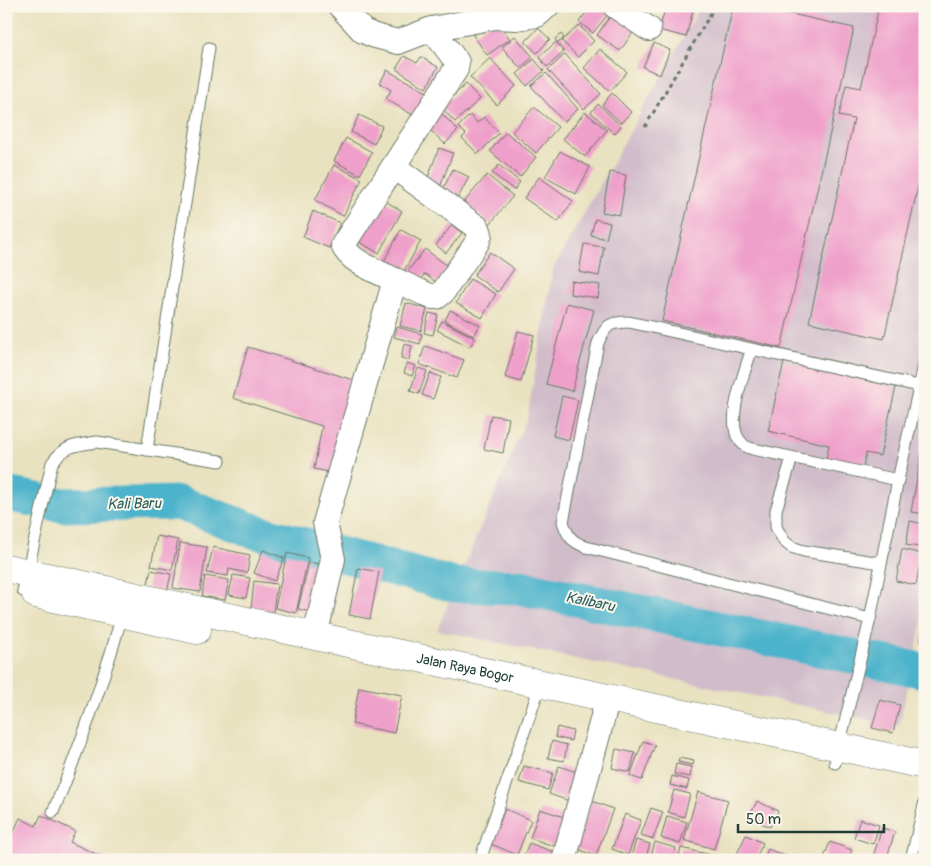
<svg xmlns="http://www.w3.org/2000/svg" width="931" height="866" viewBox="0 0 931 866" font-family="Pangolin,sans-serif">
<rect width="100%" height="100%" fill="#fbf7ec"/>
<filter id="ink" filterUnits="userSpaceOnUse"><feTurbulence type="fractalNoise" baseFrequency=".02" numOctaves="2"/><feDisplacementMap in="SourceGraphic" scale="10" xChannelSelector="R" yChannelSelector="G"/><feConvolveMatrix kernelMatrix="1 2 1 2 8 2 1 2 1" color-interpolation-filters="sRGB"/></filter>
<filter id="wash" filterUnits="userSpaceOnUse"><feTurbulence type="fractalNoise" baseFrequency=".0096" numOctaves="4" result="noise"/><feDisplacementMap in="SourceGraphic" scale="20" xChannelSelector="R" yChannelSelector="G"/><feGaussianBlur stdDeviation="1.12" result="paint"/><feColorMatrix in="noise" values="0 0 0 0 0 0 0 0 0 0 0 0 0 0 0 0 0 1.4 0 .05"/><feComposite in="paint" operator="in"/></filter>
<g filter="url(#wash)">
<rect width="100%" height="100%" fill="#e9e2c0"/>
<path fill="#d1bdca" d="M701,6H925V610L899,726L437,630L527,418L553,269Z"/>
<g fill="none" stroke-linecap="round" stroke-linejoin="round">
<path stroke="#4cb3cb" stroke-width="35" d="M6,494L62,505L179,503L257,532L454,585L519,587L925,671"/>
</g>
<g id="blocks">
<g fill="#efa0ca">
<path d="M591,6H608L612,9L593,33L579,22Z"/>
<path d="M666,6H694L686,37L659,30Z"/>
<path d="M733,6H756L854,28L781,348L662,321Z"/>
<path d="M879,6H925V165L923,164L884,339L809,322L854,119L839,116L846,85L861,88Z"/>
<path d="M613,12L636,28L620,51L597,35Z"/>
<path d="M496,19L510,39L487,55L473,35Z"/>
<path d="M579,25L594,41L578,57L562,41Z"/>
<path d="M538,28L550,39L537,53L525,42Z"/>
<path d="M561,34L564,38L558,43L555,39Z"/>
<path d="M515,36L533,57L520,68L502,47Z"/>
<path d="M556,42L564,52L547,67L539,57Z"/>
<path d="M654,43L670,50L660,75L643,67Z"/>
<path d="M600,49L627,72L610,91L584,68Z"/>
<path d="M565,54L601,94L584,109L548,70Z"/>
<path d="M404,56L417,63L421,57L438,67L426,88L396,69Z"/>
<path d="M490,58L516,86L497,105L470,77Z"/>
<path d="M534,59L544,71L527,86L517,74Z"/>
<path d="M387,70L430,94L416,117L386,99L391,90L380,83Z"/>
<path d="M546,73L578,109L564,122L531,86Z"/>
<path d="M466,84L480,99L455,122L441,107Z"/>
<path d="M612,93L631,112L621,123L602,105Z"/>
<path d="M598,104L621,126L614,134L591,112Z"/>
<path d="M534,107L558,127L536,153L512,132Z"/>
<path d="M440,112L458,130L445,144L427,127Z"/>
<path d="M585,112L607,130L585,157L563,139Z"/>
<path d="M359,115L382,126L374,144L351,132Z"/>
<path d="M470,115L477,123L484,117L499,133L478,154L462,138L466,134L458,127Z"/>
<path d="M506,132L536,157L520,177L490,151Z"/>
<path d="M346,138L372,152L360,175L334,161Z"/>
<path d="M439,148L453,153L439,190L425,185Z"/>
<path d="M560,151L590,167L576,194L545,177Z"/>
<path d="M334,165L362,179L343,216L315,200Z"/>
<path d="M499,165L520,182L514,190L492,173Z"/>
<path d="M453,169L469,177L458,198L442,191Z"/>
<path d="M610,172L626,175L620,215L602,212Z"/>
<path d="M487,175L513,196L490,224L464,202Z"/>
<path d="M539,177L573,201L558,222L524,198Z"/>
<path d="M380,198L402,211L379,253L357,241Z"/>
<path d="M313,211L340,223L329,248L303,237Z"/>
<path d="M595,219L610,223L606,239L591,235Z"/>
<path d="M452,225L462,233L446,253L436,245Z"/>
<path d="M401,230L421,241L402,274L383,263Z"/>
<path d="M584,244L604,247L599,276L579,272Z"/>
<path d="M425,249L449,267L437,283L425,274L416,285L404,276Z"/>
<path d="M490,252L514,269L498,292L474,275Z"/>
<path d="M470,279L496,294L482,318L456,303Z"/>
<path d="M571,281L600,285L598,298L570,294Z"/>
<path d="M406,303L427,309L421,331L400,326Z"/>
<path d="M567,303L594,310L572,391L546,384Z"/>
<path d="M450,310L480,325L474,336L445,321Z"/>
<path d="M429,313L438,315L433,335L424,333Z"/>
<path d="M442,321L475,338L470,347L437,330Z"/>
<path d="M397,327L422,334L420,344L394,337Z"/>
<path d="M518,331L534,335L521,382L505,377Z"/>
<path d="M404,344L412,346L409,360L401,358Z"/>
<path d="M425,346L464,360L457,378L419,364Z"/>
<path d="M248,347L360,382L338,474L314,469L322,426L233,398Z"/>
<path d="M784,362L896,387L880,456L866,453L862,471L825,462L829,445L768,431Z"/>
<path d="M407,363L416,366L412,376L404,373Z"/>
<path d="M418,368L427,371L419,394L410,391Z"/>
<path d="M430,373L441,377L433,399L422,395Z"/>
<path d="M562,396L578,400L569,440L553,436Z"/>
<path d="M491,415L509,418L503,453L484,449Z"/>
<path d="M924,439H925V514L911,512Z"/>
<path d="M910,521L925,524V548L906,545Z"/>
<path d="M157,536L178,540L172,570L151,566Z"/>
<path d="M180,543L207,547L200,592L173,588Z"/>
<path d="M213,547L250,555L247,573L229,569L228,576L207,573Z"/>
<path d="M902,549L922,554L916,585L896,581Z"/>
<path d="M263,550L284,558L275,581L254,573Z"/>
<path d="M287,553L308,558L296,613L275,608Z"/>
<path d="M309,562L329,566L318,614L298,609Z"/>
<path d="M358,568L379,572L370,619L349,615Z"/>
<path d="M151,570L171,574L167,592L147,588Z"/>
<path d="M233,575L250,578L246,598L229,595Z"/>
<path d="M205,576L229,580L225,600L202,596Z"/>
<path d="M254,581L277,584L273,612L251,609Z"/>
<path d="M924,624H925V644L921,643Z"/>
<path d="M359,687L402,695L394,733L352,724Z"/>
<path d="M880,700L900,705L893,733L872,728Z"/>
<path d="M557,727L573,731L571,741L555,737Z"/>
<path d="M552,741L567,745L564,761L548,758Z"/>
<path d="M643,741L655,745L642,780L630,776Z"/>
<path d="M616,749L635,753L630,772L612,768Z"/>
<path d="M679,758L694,761L693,765L678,762Z"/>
<path d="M676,764L692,767L690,777L674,774Z"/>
<path d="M524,766L553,773L548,790L519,782Z"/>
<path d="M559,766L582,774L572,802L549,794Z"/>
<path d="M672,776L689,780L687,789L670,785Z"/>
<path d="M674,790L690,794L684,817L668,812Z"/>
<path d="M698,792L728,800L714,849L684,840Z"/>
<path d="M592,801L613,809L596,856L575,848Z"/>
<path d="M757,801L778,811L770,827L749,818Z"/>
<path d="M651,808L663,812L653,839L641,835Z"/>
<path d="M505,809L531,820L517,855L491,844Z"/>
<path d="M540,809L570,819L560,848L530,838Z"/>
<path d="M625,814L641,820L628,855L612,849Z"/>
<path d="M41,815L75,831L70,842L108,860H6V847L20,818L36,826Z"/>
<path d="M667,816L687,822L680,844L661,838Z"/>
<path d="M860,819L879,825L873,844L854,838Z"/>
<path d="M882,828L895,832L886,860H872Z"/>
<path d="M746,835L763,843L755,860H734Z"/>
<path d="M636,840L650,844L645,860L631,856Z"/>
<path d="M655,842L676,848L672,860H650Z"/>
<path d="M830,842L852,850L848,860H823Z"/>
<path d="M529,843L554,852L551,860H522Z"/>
<path d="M681,848L712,855L711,860H678Z"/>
<path d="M768,849L795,860H764Z"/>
</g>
</g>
</g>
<g filter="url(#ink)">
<use href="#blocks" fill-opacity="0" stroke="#667765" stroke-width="1"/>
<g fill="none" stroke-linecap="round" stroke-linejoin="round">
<defs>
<g id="lane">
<path d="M751,351C745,372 722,427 743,444C745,447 750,448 753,449L898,480"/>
<path d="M147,450L209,48"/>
<path d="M792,458L776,510V527L784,541L791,547L804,551L881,563"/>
<path d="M23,591L52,463C65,445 76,445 97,442L220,461"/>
<path d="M870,619L586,547C571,541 568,537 563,522L598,343C606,325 609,322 629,322L919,386"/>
<path d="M835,763L870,619L898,480L925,361"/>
<path d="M53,812C80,747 104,680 123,612"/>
<path d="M480,860L541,683"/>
<path d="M911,860L925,801"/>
</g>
<g id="street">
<path d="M340,6L363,31L375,36L398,42L432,29L495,17L516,18L537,15L547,6"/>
<path d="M615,6L649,29"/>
<path d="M394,167L478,228L480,234L478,241L443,292L437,297H432L395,280"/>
<path d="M315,636L333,559L325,523L395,280C379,272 349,262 343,245L456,69L457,62L432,29"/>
<path d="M564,860L608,698"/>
</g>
<g id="highway">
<path id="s1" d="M6,568L315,636L925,765"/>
<path d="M36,594L197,630"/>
</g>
</defs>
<use href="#lane" stroke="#667765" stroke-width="13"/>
<use href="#street" stroke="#667765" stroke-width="26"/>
<use href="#highway" stroke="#667765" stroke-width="29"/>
<path stroke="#667765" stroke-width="3" stroke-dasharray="4 4" stroke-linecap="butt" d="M645,127L715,6"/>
<use href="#lane" stroke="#fff" stroke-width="11"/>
<use href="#street" stroke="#fff" stroke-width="24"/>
<use href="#highway" stroke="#fff" stroke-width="28"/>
</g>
</g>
<g text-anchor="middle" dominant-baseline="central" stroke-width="4" stroke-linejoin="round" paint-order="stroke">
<g font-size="14" fill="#1f3d34" stroke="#fbf7ec">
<text stroke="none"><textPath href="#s1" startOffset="470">Jalan Raya Bogor</textPath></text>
</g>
<g font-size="15" font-style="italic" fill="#2c6061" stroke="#fbf7ec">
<text transform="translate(134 504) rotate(-1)">Kali Baru</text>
<text transform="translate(590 602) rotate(12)">Kalibaru</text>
</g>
</g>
<rect width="931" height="866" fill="none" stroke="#fbf7ec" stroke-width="25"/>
<path d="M738 824v8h146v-8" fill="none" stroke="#1f3d34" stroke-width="2.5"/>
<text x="746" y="824" font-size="15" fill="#1f3d34" stroke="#fbf7ec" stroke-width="4" paint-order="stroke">50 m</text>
</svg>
